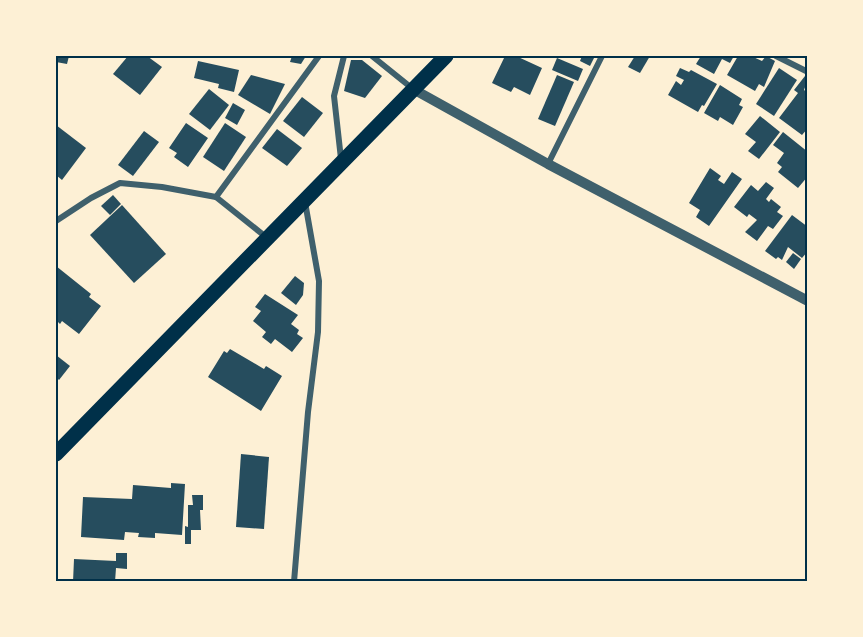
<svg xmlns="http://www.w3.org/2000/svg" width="863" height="637" viewBox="0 0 863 637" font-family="Signika,sans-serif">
<rect width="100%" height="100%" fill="#fdf0d5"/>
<g fill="#264d5e">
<path d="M56,56H69L67,64L56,62Z"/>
<path d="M128,56H147L162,67L140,95L113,74Z"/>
<path d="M292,56H306L301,64L290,62Z"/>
<path d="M505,56H516L542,68L530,95L514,87L511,92L492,83Z"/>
<path d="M582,56H595L590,66L580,61Z"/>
<path d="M635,56H650L640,73L628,67Z"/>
<path d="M701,56H734L730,63L722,59L714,74L696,64Z"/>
<path d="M738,56H751L762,61L766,56L775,61L764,87L759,84L755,91L727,75Z"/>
<path d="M557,58L583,69L578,81L552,70Z"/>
<path d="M351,60H362L382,76L365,98L344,91Z"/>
<path d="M198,61L239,70L234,92L218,88L219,84L194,78Z"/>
<path d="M680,68L689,72L691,70L717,84L704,106L702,105L698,112L668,95L676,81L681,85L684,80L676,76Z"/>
<path d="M779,68L797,80L774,116L756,104Z"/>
<path d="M251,75L285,84L270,114L238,95Z"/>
<path d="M557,75L574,82L555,126L538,119Z"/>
<path d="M805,76L808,79L804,90L808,93V128L802,135L779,118L798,93L794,90Z"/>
<path d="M720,85L742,99L739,105L743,107L733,125L720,117L718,121L704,113Z"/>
<path d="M209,89L229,105L210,130L189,114Z"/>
<path d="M302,97L323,113L304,137L283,121Z"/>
<path d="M233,103L245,110L237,125L225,118Z"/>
<path d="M760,116L780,132L759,159L748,151L756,142L745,134Z"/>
<path d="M186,123L208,138L188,167L174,157L177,153L169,148Z"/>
<path d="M225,123L246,137L224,171L203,157Z"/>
<path d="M56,125L86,148L62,180L56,175Z"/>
<path d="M277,129L302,148L287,166L262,148Z"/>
<path d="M144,131L159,142L133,176L118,165Z"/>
<path d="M783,132L808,152V176L798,188L778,172L782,167L777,163L784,153L773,145Z"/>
<path d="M710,168L721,176L718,180L724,184L732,172L742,179L709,226L696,217L700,210L689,203Z"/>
<path d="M766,182L774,188L766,199L769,202L771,199L781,207L777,212L783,216L773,229L768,226L757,241L745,232L757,220L749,214L747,217L734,207L751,185L758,191Z"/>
<path d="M113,195L121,204L110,215L101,206Z"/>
<path d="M122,205L166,254L134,283L90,235Z"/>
<path d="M792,215L808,227V251L802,258L788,247L782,260L778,257L776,259L765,251Z"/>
<path d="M793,253L801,259L794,269L786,262Z"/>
<path d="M56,266L91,294L89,297L101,306L79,334L62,321L60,324L56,320Z"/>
<path d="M295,276L304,283L303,295L296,305L281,293Z"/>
<path d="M265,294L298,315L291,324L299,330L297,334L303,338L292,352L275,339L271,344L262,337L266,332L253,321L261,311L255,307Z"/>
<path d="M230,349L264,369L266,366L282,376L261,411L208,377L224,351L227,353Z"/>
<path d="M56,355L70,366L59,380L56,377Z"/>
<path d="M241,454L269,457L264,529L236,527Z"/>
<path d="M171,483L185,484L182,535L155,533V538L138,537L139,533L125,532L124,540L81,537L83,497L132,499L133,485L171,488Z"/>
<path d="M192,495H203V510H200L201,530H191V544H185V526L188,527V505H193Z"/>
<path d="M116,553H127V569L116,568L115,582H73L74,559L116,561Z"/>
</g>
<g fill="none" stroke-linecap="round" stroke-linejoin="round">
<g stroke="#3f606c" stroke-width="6">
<path d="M372,56L413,89"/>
<path d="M776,56L808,72"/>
<path d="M341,159L334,96L344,56"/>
<path d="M548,164L602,56"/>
<path d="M216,197L319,56"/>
<path d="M56,221L91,198L120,183L162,187L216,197L266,237"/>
<path d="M294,582L308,412L318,332L319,281L305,202"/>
</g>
<path stroke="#3f606c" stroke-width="10" d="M413,89L548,164L808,301"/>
<path stroke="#003049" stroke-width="15" d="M56,454L446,56"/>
</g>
<rect width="863" height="637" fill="none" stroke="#fdf0d5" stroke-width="114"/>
<rect x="57" y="57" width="749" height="523" fill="none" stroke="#003049" stroke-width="2"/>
</svg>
